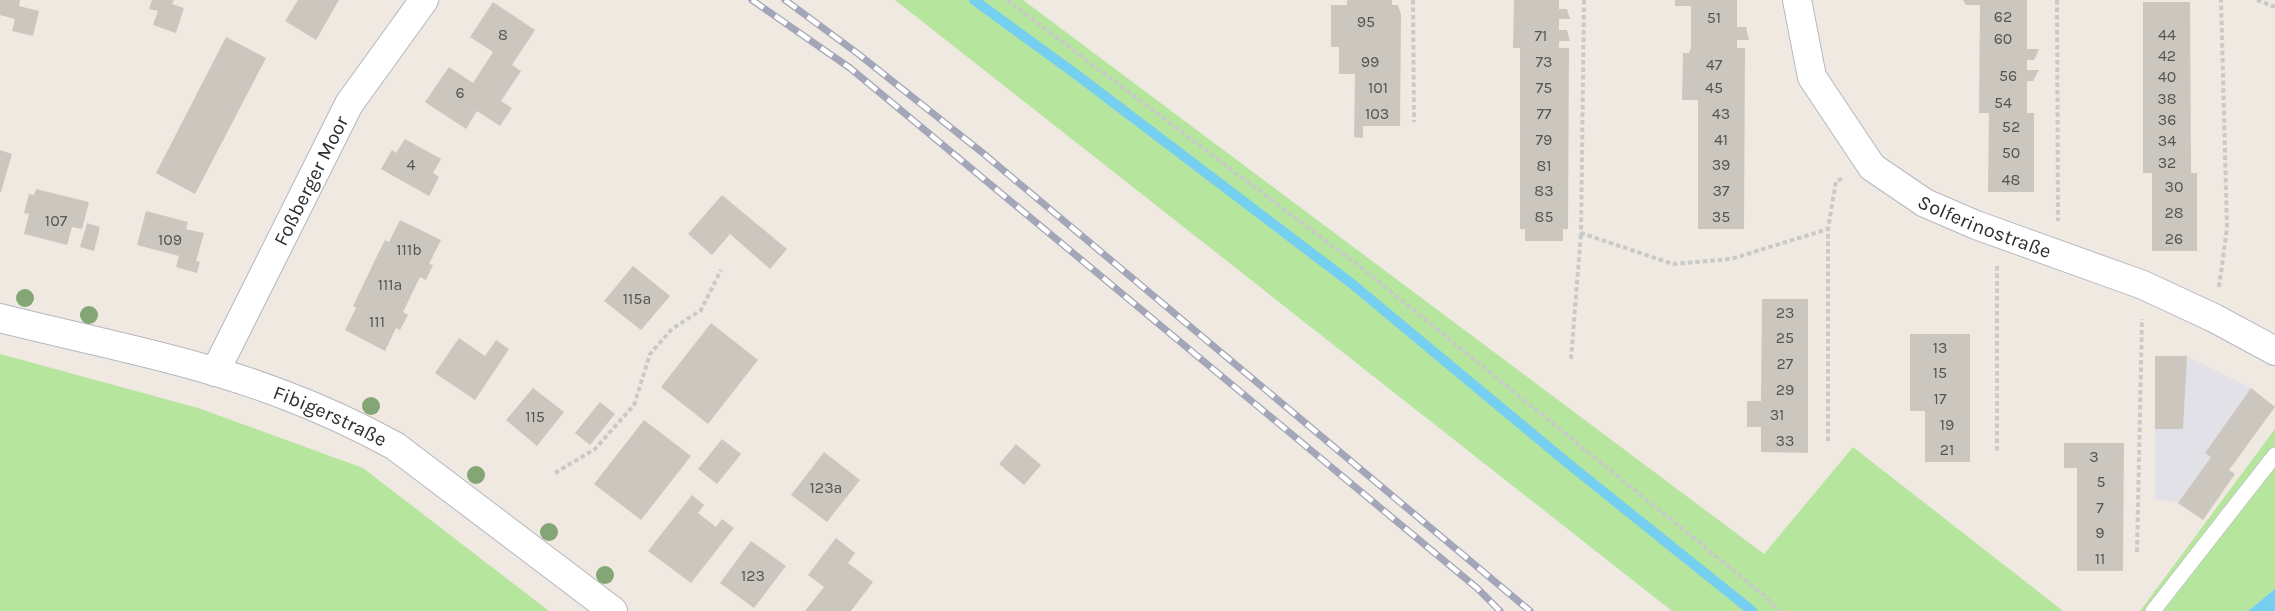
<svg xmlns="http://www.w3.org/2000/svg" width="2275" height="611" viewBox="0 0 2275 611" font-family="Karla,sans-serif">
<rect width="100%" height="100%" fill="#efe9e1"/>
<path fill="#e3e1e8" d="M2187,356L2251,388L2205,453L2211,457L2178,503L2155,499V429H2183Z"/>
<g fill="#b6e59e">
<path d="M895,0H1023L1764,554L1853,447L2063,611H1672Z"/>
<path d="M0,354L198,408L363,468L549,611H0Z"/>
<path d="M2275,429V589L2248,611H2140Z"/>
</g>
<path fill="#75cff0" d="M2275,589V611H2248Z"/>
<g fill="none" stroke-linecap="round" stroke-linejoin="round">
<path stroke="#75cff0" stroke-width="10" d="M974,0L1077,75L1351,283L1570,465L1752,611"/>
</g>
<g fill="#cbc7bf">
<path d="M0,0H20L19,6L39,11L33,36L12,31L15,19L0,15Z"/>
<path d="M152,0H174L172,4L184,8L176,33L153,25L158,11L149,9Z"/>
<path d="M298,0H339L316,40L285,21Z"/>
<path d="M1347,0H1392V5H1398L1401,15L1400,126H1363V138L1354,137L1355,74H1339V47H1331V5H1347Z"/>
<path d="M1514,0H1559V9H1567L1570,19H1559V30H1567L1570,41H1559V48H1569L1568,229H1563V241H1525V229H1520V48H1513Z"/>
<path d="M1675,0H1737V27H1746L1749,40H1737V48H1745L1744,229H1698V100H1682L1683,53H1689L1691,48V6H1675Z"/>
<path d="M1963,0H2027V49H2039L2034,60H2027V70H2039L2033,81H2027V113H2034V192H1988L1989,113H1979L1980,5H1966Z"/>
<path d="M493,2L535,30L512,65L521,71L501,101L512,108L500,126L477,111L466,129L425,102L449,67L473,83L493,52L470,37Z"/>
<path d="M2143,2H2190L2191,173H2197V251H2152V173H2143Z"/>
<path d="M226,37L266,58L195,194L156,173Z"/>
<path d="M405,139L441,159L433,173L439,177L429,196L381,169L392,150L396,153Z"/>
<path d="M0,150L12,154L1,192H0Z"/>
<path d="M36,189L89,202L82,229L72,227L67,245L24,234L29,214L24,213L29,194L34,195Z"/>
<path d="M722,195L787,249L770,269L730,234L712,255L688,234Z"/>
<path d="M146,211L188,222L186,229L204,233L196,261L200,262L197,273L176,267L179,256L137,245Z"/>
<path d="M400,220L441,240L429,264L433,265L426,280L420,277L403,312L408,315L400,330L396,328L385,351L345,330L356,308L353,306L377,256L385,240L389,242Z"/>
<path d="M87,223L100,227L94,251L80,247Z"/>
<path d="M633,266L670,296L641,330L604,301Z"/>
<path d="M1762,299H1808V453L1761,452V427H1747V401H1761Z"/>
<path d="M711,323L758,360L708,424L661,387Z"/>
<path d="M1910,334H1970V462H1925V411H1910Z"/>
<path d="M459,338L485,356L496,340L509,349L475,400L435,373Z"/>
<path d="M2155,356H2187L2183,429H2155Z"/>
<path d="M533,388L564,412L537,446L506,420Z"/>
<path d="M2251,388L2275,407L2229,470L2235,474L2203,520L2178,503L2211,457L2205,453Z"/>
<path d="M600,402L615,414L590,445L575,433Z"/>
<path d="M644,420L691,456L641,520L594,484Z"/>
<path d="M722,439L741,454L717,484L698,469Z"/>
<path d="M2064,443H2124L2123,571H2077V468H2064Z"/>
<path d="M1016,444L1041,465L1024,485L999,464Z"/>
<path d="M824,452L860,480L827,522L791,495Z"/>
<path d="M692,495L704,505L698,513L716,527L722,519L734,528L691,583L648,551Z"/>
<path d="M836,538L855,553L848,563L873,582L851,611H805L824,587L808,575Z"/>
<path d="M751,541L786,566L754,608L720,583Z"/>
</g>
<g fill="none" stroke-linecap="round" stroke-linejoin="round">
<defs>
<path id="service" d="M2153,611L2275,455"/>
<g id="minor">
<path id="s1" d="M1797,0L1812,77L1872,167L1925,203L1976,225L2143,285L2214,318L2275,351"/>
<path id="s2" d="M0,318C95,342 195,360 287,396C324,410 360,427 395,446L613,611"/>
<path id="s3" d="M215,372L349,104L424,0"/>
</g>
</defs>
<use href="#service" stroke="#b4b7c1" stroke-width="16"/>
<use href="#minor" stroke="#b4b7c1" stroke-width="30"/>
<g stroke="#c9c9c9" stroke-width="4" stroke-dasharray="4.5 3" stroke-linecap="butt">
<path d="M1007,0L1363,269L1766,597L1778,611"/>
<path d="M1413,0L1414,122"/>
<path d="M1584,0L1581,233L1673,264L1731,259L1828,229"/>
<path d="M2057,0L2058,221"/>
<path d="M2257,0L2275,7"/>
<path d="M1997,266V452"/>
<path d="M2219,287L2227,228L2221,0"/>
<path d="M1571,359L1581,233"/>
<path d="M1828,441V229L1836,181L1844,178"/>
<path d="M555,473L595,449L634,405L650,354L672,329L701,310L721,270"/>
<path d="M2137,552L2142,319"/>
</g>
<use href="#service" stroke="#fff" stroke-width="15"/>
<use href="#minor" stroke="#fff" stroke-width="28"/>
<defs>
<g id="rail">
<path d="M752,0L850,68L1477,588L1500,611"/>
<path d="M785,0L857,53L984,154L1530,611"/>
</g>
</defs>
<use href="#rail" stroke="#a3a6b8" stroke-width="7"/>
<use href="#rail" stroke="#fff" stroke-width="4.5" stroke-dasharray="14" stroke-linecap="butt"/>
</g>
<g fill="#84a574">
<circle cx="25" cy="298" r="9"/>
<circle cx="89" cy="315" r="9"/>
<circle cx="371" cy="406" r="9"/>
<circle cx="476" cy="475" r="9"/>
<circle cx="549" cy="532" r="9"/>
<circle cx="605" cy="575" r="9"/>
</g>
<g text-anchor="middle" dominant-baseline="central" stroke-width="5" stroke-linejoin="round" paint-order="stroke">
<g font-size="16" fill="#555452">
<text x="2003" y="16">62</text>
<text x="1714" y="17">51</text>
<text x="1366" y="21">95</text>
<text x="503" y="34">8</text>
<text x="2167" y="34">44</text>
<text x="1541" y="35">71</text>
<text x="2003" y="38">60</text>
<text x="2167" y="55">42</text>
<text x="1370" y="61">99</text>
<text x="1544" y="61">73</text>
<text x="1714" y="64">47</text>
<text x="2008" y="75">56</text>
<text x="2167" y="76">40</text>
<text x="1378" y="87">101</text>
<text x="1544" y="87">75</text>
<text x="1714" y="87">45</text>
<text x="460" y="92">6</text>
<text x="2167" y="98">38</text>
<text x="2003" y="102">54</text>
<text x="1377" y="113">103</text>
<text x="1544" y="113">77</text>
<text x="1721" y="113">43</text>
<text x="2167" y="119">36</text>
<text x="2011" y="126">52</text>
<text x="1544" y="139">79</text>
<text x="1721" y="139">41</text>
<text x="2167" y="140">34</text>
<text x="2011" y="152">50</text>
<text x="2167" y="162">32</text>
<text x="411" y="164">4</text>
<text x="1721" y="164">39</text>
<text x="1544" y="165">81</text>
<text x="2011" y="179">48</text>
<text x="2174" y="186">30</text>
<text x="1544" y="190">83</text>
<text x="1721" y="190">37</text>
<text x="2174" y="212">28</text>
<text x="1544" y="216">85</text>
<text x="1721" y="216">35</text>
<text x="56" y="220">107</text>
<text x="2174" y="238">26</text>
<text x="170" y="239">109</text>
<text x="409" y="249">111b</text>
<text x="390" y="284">111a</text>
<text x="637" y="298">115a</text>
<text x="1785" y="312">23</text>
<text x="377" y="321">111</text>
<text x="1785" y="337">25</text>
<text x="1940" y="347">13</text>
<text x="1785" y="363">27</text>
<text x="1940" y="372">15</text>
<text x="1785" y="389">29</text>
<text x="1940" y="398">17</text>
<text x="1777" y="414">31</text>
<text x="535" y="416">115</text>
<text x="1947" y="424">19</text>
<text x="1785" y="440">33</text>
<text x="1947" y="449">21</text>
<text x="2094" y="456">3</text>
<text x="2101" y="481">5</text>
<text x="826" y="487">123a</text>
<text x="2100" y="507">7</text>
<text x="2100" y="532">9</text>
<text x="2100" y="558">11</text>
<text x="753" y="575">123</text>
</g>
<g font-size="20" fill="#2e2e2e" stroke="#fff">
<text stroke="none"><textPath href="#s3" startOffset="214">Foßberger Moor</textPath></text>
<text stroke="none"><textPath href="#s1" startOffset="315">Solferinostraße</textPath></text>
<text stroke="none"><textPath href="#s2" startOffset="345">Fibigerstraße</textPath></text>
</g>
</g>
</svg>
